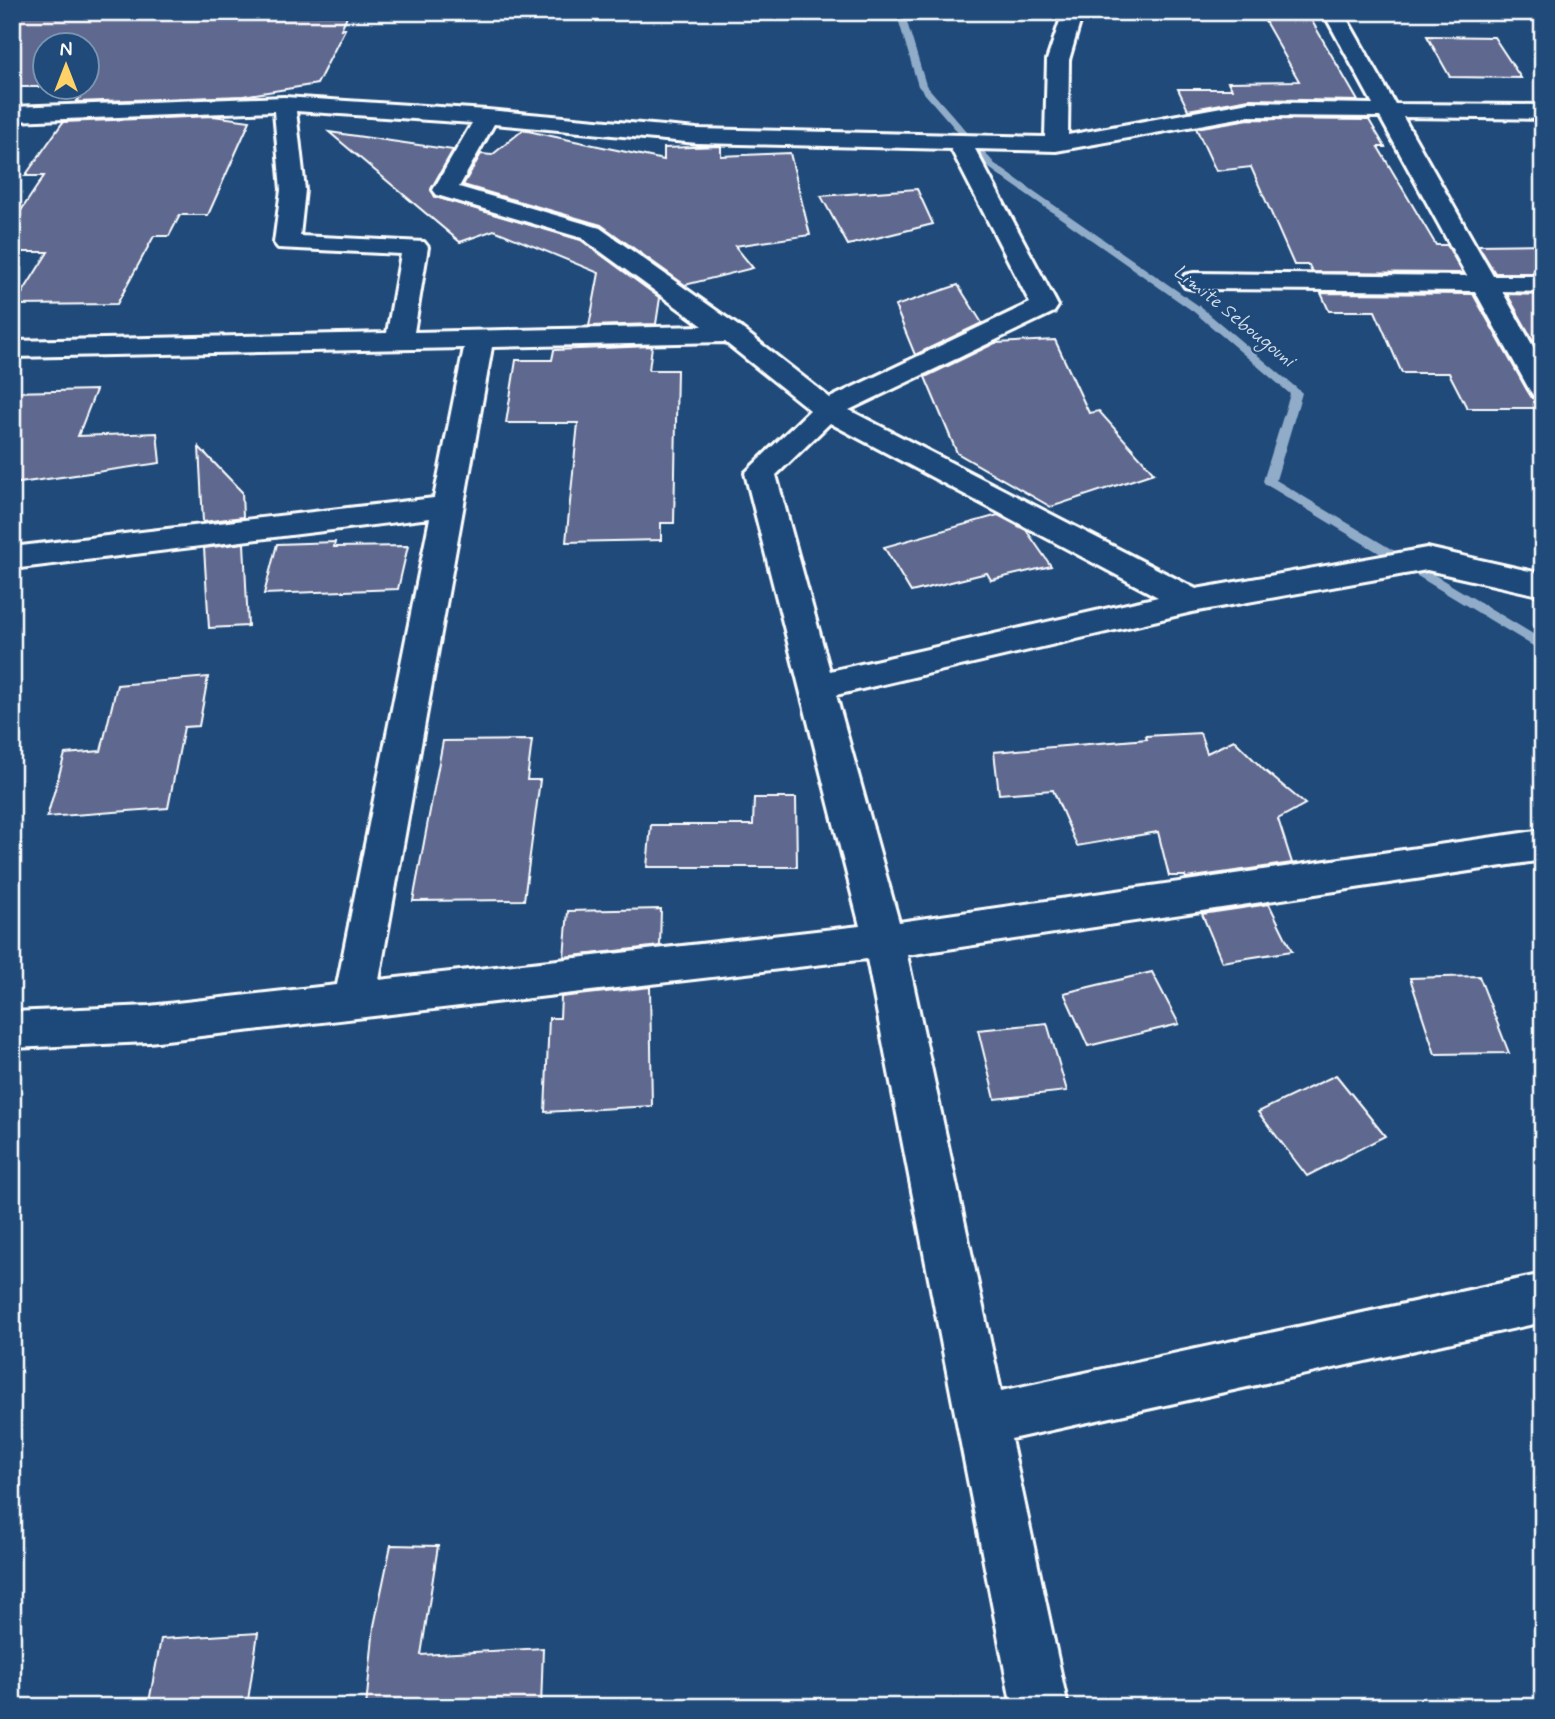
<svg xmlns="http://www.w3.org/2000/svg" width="1555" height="1719" viewBox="0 0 1555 1719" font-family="Mynerve,sans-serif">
<rect width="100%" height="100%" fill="#1f4a7a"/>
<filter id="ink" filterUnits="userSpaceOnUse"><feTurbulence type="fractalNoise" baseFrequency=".0143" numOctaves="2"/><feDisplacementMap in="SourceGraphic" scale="14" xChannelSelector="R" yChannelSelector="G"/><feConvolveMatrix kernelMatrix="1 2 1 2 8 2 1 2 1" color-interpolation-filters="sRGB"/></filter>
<g filter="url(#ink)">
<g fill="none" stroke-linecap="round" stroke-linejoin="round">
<path fill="#91acc8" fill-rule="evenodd" d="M896,12H904L926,85L995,164L1202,308L1300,391L1302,393L1276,480L1543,640V652L1265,484L1263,481L1290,394L1194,312L989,168L918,86Z"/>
</g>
<g fill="#5f688e" stroke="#fff" stroke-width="2">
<path d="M12,12H252L251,15L348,14L341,29H345L317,84L243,96L76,102L88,88V46H46V87H12Z"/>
<path d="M1262,16H1309L1358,101L1249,99L1188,110L1178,89H1232L1228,82L1299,81Z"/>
<path d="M1427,36L1494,37L1521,78L1450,77Z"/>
<path d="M213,116L250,121L208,215H180L169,236H154L117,304L15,305L48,252H12V224L44,176H25L63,122Z"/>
<path d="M1249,119L1369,120L1385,147H1378L1436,245H1447L1463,273L1312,272L1309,265H1294L1251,167L1216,171L1196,128Z"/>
<path d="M523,130L664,160V148L721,146V156L790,153L810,235L735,246L753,268L685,285L601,225L463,185L481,154L492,155Z"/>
<path d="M329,132L453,150L431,189L435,197L581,240L660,298L656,324L589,326L599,273L494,230L460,242Z"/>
<path d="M917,189L933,224L848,245L821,196Z"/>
<path d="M1543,244V273H1495L1478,245Z"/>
<path d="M958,285L982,323L915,355L895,306Z"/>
<path d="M1321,293L1473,294L1527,390L1532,398L1543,400V408H1467L1449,373H1402L1375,311H1329Z"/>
<path d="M1507,294L1543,295V358Z"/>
<path d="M1055,340L1089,413L1099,411L1154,473L1051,507L957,453L925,377L995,343Z"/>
<path d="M652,346L649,370H677L674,523H661V540L566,542L578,423H506L516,360H552L554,350Z"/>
<path d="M96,390L78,436L157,433L160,463L12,484V392Z"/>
<path d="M199,447L242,492L243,517L203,522Z"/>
<path d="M998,515L1026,530L1051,566L991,580L987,573L911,592L884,547Z"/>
<path d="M335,542L334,547L408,546L398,589L264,594L277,544Z"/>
<path d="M244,543L248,626L209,628L204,548Z"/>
<path d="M208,677L199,726L184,727L168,808L47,817L65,754L101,751L117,685Z"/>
<path d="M1200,733L1207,753L1234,740L1264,770L1305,804L1278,819L1292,863L1186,878L1185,876H1169L1158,832L1077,846L1053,790L999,794L994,752L1147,739L1146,736Z"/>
<path d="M532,740L527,780H540L524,900L413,901L443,741Z"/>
<path d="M754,798H796L797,867H647L651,825H753Z"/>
<path d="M1269,904L1292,951L1222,962L1202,914Z"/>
<path d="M661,909L660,946L564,957L568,911Z"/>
<path d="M1152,972L1179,1024L1088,1046L1064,993Z"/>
<path d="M1479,976L1509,1053L1435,1054L1410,978Z"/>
<path d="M650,987L652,1106L545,1112L549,1018H560L561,997Z"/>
<path d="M1047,1023L1067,1091L995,1099L978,1030Z"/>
<path d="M1336,1075L1385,1136L1307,1176L1258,1112Z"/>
<path d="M391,1545L438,1546L421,1655L543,1648L541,1707H366L374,1626Z"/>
<path d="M258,1633L247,1707H148L161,1639Z"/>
</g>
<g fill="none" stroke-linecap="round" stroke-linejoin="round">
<defs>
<path id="street" d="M1063,12H1083L1069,60L1068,135L1249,102L1373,104L1323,12H1343L1395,104L1543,105V119L1403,117L1493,276H1543V292L1502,291L1543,364V397L1533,395L1529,389L1475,291L1194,289L1185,287L1181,281L1185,275L1194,273L1467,276L1380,117L1249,116L1056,151L975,149L1058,306L1054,312L849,410L1196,589L1427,548L1543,574V596L1427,570L1192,612L836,695L899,922L1543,830V860L907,955L1001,1391L1543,1274V1322L1011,1439L1068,1707H1012L867,959L149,1042L12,1048V1012L149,1006L337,985L430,518L12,569V547L434,498L464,348L12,357V341L387,333L401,254L278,248L274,243L281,190L274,111L12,121V107L284,97L487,110L697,129L1045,137L1047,60ZM296,111L472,123L433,190L437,195L582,238L703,326L414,332L428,247L424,242L300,236L305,190ZM494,124L697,143L951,149L1030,303L830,398L741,328L600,228L459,187ZM725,342L810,410L745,473L860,926L379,980L492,347ZM830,423L1158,597L830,671L776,475Z"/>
</defs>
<use href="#street" stroke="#fff" stroke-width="6"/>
<use href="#street" fill="#1f4a7a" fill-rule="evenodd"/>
</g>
</g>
<g text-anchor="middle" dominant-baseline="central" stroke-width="5" stroke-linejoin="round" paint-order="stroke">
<g font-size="19" font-style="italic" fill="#d1dce8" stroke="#1f4a7a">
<text transform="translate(1234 316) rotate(39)">Limite Sebougouni</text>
</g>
</g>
<rect width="1555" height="1719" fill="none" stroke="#1f4a7a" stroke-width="42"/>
<rect x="21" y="21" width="1513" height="1677" fill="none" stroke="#fff" stroke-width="2.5" filter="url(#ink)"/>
<g transform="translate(66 66)"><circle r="33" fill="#1f4a7a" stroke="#7992af" stroke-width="2"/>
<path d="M0-5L12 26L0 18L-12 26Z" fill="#ffd166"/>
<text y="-10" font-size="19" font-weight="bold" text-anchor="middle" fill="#ffffff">N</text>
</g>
</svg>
